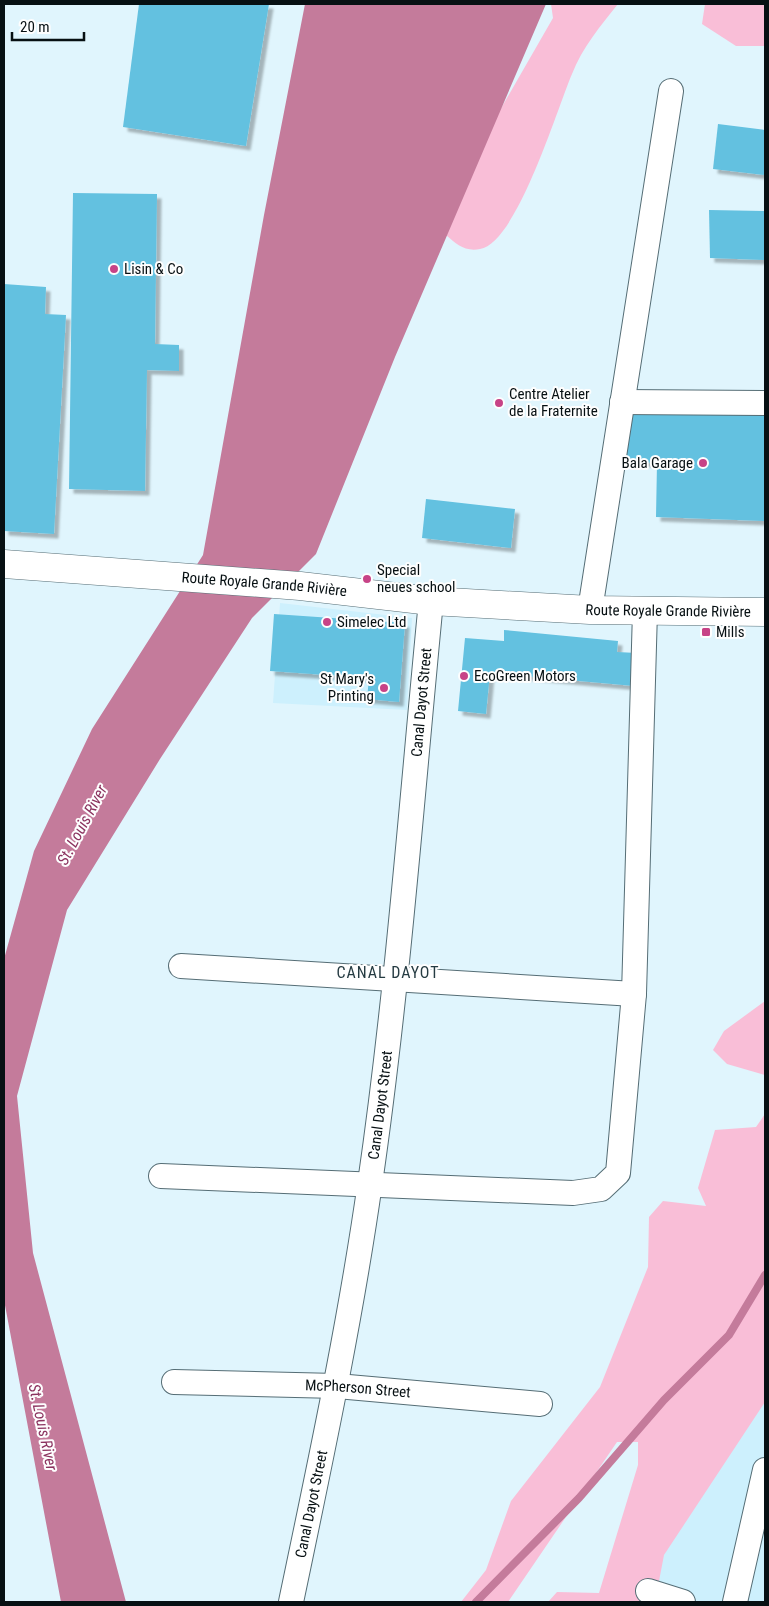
<svg xmlns="http://www.w3.org/2000/svg" width="769" height="1606" viewBox="0 0 769 1606" font-family="'Roboto Condensed',sans-serif">
<defs>
<filter id="shadow"><feDropShadow dx="4.5" dy="4.5" stdDeviation="1" flood-color="#0004"/></filter>
</defs>
<rect width="100%" height="100%" fill="#e0f5fd"/>
<g fill="#cdf0fd">
<path d="M280,603L412,618L407,710L273,703Z"/>
<path d="M765,1325V1602H644L648,1591Z"/>
</g>
<g fill="#f9bed7">
<path d="M551,4H618C601,25 582,48 572,74C557,109 517,243 480,249C465,252 456,244 446,235L496,117L553,18Z"/>
<path d="M705,4H765V46H736L702,24Z"/>
<path d="M765,1001V1075L727,1064L713,1050L724,1031Z"/>
<path d="M765,1114V1402L664,1555L655,1602H548L557,1592L599,1593L638,1465V1442H617L508,1602H461L486,1570L511,1501L600,1387L648,1267L649,1217L663,1201L706,1206L698,1188L715,1130L756,1127Z"/>
</g>
<path fill="#c47b9b" d="M305,4H546L395,357L316,554L252,618L160,759L67,910L17,1096L33,1253L126,1602H61L4,1300V959L34,851L92,729L203,555L264,215Z"/>
<g fill="none" stroke-linecap="round" stroke-linejoin="round">
<path stroke="#c47b9b" stroke-width="8" d="M476,1602L579,1498L664,1400L729,1335L765,1275"/>
</g>
<g fill="#63c1e0" filter="url(#shadow)">
<path d="M139,4H269L246,146L123,127Z"/>
<path d="M718,124L765,130V175L713,169Z"/>
<path d="M73,193L157,194L155,344L179,345V371L147,370L145,491L69,489Z"/>
<path d="M709,210L765,211V260L710,258Z"/>
<path d="M4,284L46,287L45,314L66,315L54,534L4,531Z"/>
<path d="M643,405L765,410L764,521L656,517L657,463L625,462L626,421Z"/>
<path d="M426,499L515,509L511,548L422,538Z"/>
<path d="M274,614L405,623L399,702L367,699L369,678L270,671Z"/>
<path d="M504,630L618,641L617,652L637,653L634,686L490,673L486,714L458,711L465,638L504,641Z"/>
</g>
<g fill="none" stroke-linecap="round" stroke-linejoin="round">
<defs>
<g id="street">
<path d="M622,402L765,403"/>
<path d="M590,610L671,91"/>
<path d="M181,966L634,994"/>
<path d="M161,1176L573,1193L601,1189L618,1173L634,994L645,611"/>
<path id="s1" d="M174,1382L337,1386L540,1404"/>
<path d="M648,1591L683,1602"/>
<path id="s2" d="M291,1602C320,1463 350,1324 370,1183C398,990 412,795 431,601"/>
<path d="M735,1602L765,1470"/>
</g>
<g id="primary">
<path id="s3" d="M4,564L300,586L431,601L590,610L765,612"/>
</g>
</defs>
<use href="#street" stroke="#556d75" stroke-width="26"/>
<use href="#primary" stroke="#556d75" stroke-width="29"/>
<use href="#street" stroke="#fff" stroke-width="24"/>
<use href="#primary" stroke="#fff" stroke-width="28"/>
</g>
<g fill="#c74387" stroke="#fefefe" stroke-width="2">
<circle cx="114" cy="269" r="5"/>
<circle cx="499" cy="403" r="5"/>
<circle cx="703" cy="463" r="5"/>
<circle cx="367" cy="579" r="5"/>
<circle cx="327" cy="622" r="5"/>
<rect x="701" y="627" width="10" height="10" rx="2.5"/>
<circle cx="464" cy="676" r="5"/>
<circle cx="384" cy="688" r="5"/>
</g>
<g text-anchor="middle" dominant-baseline="central" stroke-width="4" stroke-linejoin="round" paint-order="stroke">
<g font-size="15" fill="#071013" stroke="#fefefe" text-anchor="start">
<text x="124" y="269">Lisin &amp; Co</text>
<text x="509" y="394">Centre Atelier<tspan x="509" dy="17">de la Fraternite</tspan></text>
<text x="693" y="463" text-anchor="end">Bala Garage</text>
<text x="377" y="570">Special<tspan x="377" dy="17">neues school</tspan></text>
<text x="337" y="622">Simelec Ltd</text>
<text x="716" y="632">Mills</text>
<text x="474" y="676">EcoGreen Motors</text>
<text x="374" y="679" text-anchor="end">St Mary's<tspan x="374" dy="17">Printing</tspan></text>
</g>
<g font-size="15" fill="#071013" stroke="#fefefe">
<text stroke="none"><textPath href="#s3" startOffset="261">Route Royale Grande Rivière</textPath></text>
<text stroke="none"><textPath href="#s3" startOffset="666">Route Royale Grande Rivière</textPath></text>
<text stroke="none"><textPath href="#s2" startOffset="910">Canal Dayot Street</textPath></text>
<text stroke="none"><textPath href="#s2" startOffset="505">Canal Dayot Street</textPath></text>
<text stroke="none"><textPath href="#s1" startOffset="184">McPherson Street</textPath></text>
<text stroke="none"><textPath href="#s2" startOffset="100">Canal Dayot Street</textPath></text>
</g>
<g font-size="16" font-style="italic" fill="#8b335f" stroke="#fefefe">
<text transform="translate(82 825) rotate(-62)">St. Louis River</text>
<text transform="translate(43 1427) rotate(78)">St. Louis River</text>
</g>
<g font-size="16" letter-spacing="1" fill="#253b42" stroke="#fefefe">
<text x="388" y="972">CANAL DAYOT</text>
</g>
</g>
<rect width="769" height="1606" fill="none" stroke="#071013" stroke-width="10"/>
<path d="M12 32v8h72v-8" fill="none" stroke="#071013" stroke-width="2.5"/>
<text x="20" y="32" font-size="15" fill="#071013" stroke="#fefefe" stroke-width="4" paint-order="stroke">20 m</text>
</svg>
